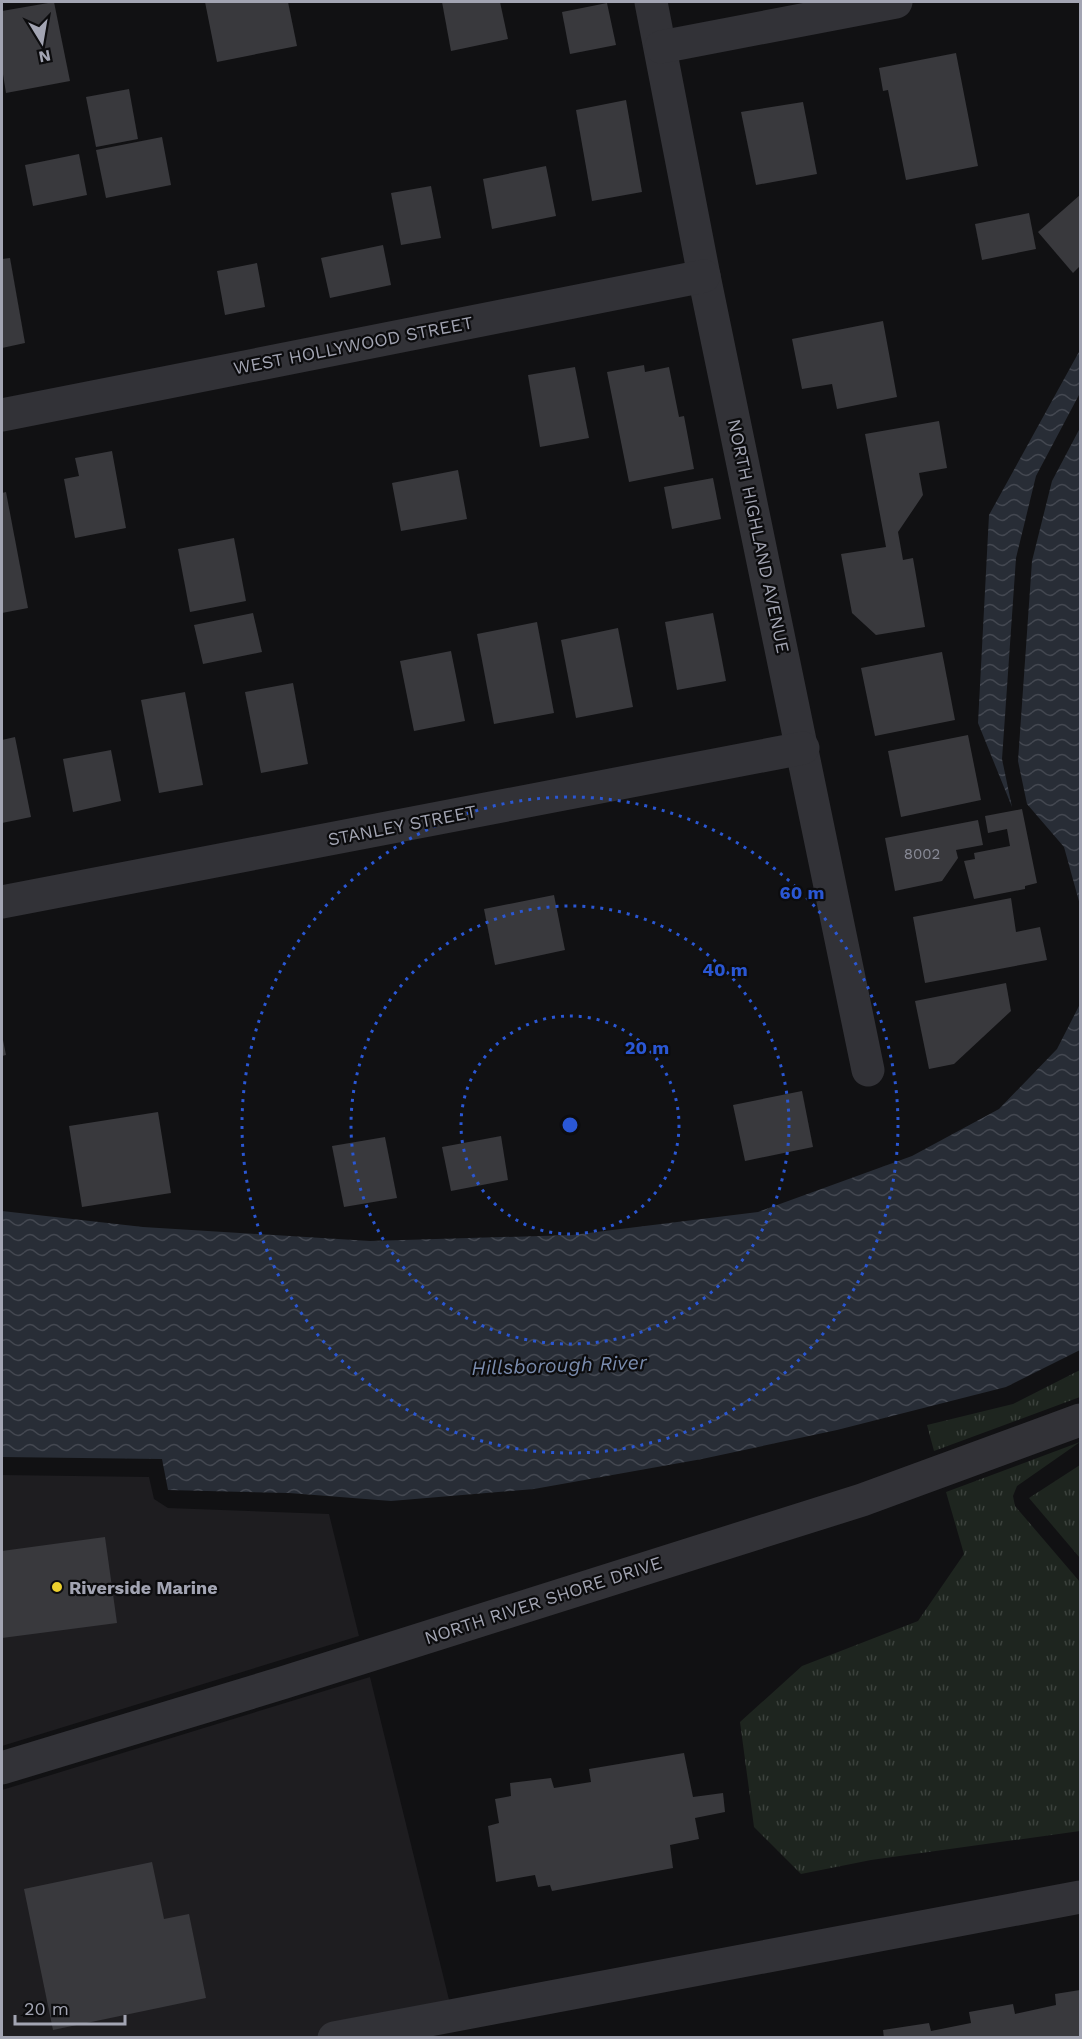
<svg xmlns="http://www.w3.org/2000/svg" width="1082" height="2039" viewBox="0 0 1082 2039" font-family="'Work Sans',sans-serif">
<defs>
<pattern id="park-tufts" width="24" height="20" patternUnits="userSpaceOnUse" patternTransform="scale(1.5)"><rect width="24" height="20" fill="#1e251f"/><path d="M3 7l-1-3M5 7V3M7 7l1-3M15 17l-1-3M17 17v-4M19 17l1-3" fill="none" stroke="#3c423d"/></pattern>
<pattern id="water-waves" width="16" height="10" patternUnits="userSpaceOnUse" patternTransform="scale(1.5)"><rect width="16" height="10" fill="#282d36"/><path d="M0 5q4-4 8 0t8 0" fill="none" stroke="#444851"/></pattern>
</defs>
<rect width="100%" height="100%" fill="#111113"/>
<g fill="#1e1d20">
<path d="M2,1475L149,1477L154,1499L168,1508L329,1514L359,1636L2,1746Z"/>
<path d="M370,1677L451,2008L324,2037L2,2038V1790Z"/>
</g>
<g fill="url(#park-tufts)">
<path d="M1080,1370V1397L934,1451L927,1425L1013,1404Z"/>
<path d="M1080,1442L1017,1486L1013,1496L1015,1506L1080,1582V1831L871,1860L801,1874L754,1827L740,1722L802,1666L918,1621L964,1554L946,1492Z"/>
<path d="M1080,1465V1558L1029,1498Z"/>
</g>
<g fill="url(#water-waves)">
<path d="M1080,350V393L1036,476L1016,558L1002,759L1012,807L978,723L989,515Z"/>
<path d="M1080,428V905L1064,847L1027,804L1018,761L1032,561L1052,481Z"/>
<path d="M1080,1004V1350L1006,1387L837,1430L702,1459L534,1489L391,1501L289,1493L168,1490L162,1459L2,1457V1211L143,1227L370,1241L572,1235L758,1212L912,1156L999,1109L1057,1049Z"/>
</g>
<g fill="#39393d">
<path d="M54,2L70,81L6,93L2,68V11Z"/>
<path d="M205,2H288L297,46L217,62Z"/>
<path d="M442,2H500L508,39L451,51Z"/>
<path d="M607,3L616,45L570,54L562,12Z"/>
<path d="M956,53L978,166L906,180L888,90L883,91L879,68Z"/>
<path d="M129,89L138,139L96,147L86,97Z"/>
<path d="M626,100L642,192L592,201L576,110Z"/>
<path d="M803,102L817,174L756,185L741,112Z"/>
<path d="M162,137L171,185L106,198L96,150Z"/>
<path d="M79,154L87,195L33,206L25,165Z"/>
<path d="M546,166L556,216L492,229L483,179Z"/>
<path d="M431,186L441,238L401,245L391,193Z"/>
<path d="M1080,195V266L1073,273L1038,232Z"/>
<path d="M1029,213L1036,249L982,260L975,224Z"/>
<path d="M383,245L391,285L330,298L321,258Z"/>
<path d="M10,258L25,343L2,348V259Z"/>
<path d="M257,263L265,307L225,315L217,271Z"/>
<path d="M883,321L897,397L837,409L832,384L802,389L792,339Z"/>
<path d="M644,365L645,372L669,367L679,417L684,416L694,469L629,482L607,372Z"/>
<path d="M575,367L589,438L540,447L528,375Z"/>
<path d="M939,421L947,468L919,473L923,495L898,532L903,560L913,558L925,627L876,635L852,613L841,554L886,547L865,434Z"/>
<path d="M112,451L126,528L75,538L64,479L79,476L75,458Z"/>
<path d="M458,470L467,519L401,531L392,483Z"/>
<path d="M713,478L721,519L672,529L664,487Z"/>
<path d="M6,492L28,608L2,613V493Z"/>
<path d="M234,538L246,601L190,612L178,549Z"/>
<path d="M253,613L262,652L203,664L194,625Z"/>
<path d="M713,613L726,681L677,690L665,622Z"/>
<path d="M537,622L554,713L494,724L477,634Z"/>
<path d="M618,628L633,707L576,718L561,640Z"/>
<path d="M451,651L465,721L414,731L400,661Z"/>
<path d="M942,652L955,720L875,736L861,668Z"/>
<path d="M293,683L308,764L261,773L245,692Z"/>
<path d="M185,692L203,785L159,793L141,700Z"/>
<path d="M968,735L981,800L901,817L888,751Z"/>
<path d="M15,737L31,817L2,823V740Z"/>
<path d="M111,750L121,801L73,812L63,759Z"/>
<path d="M1022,809L1037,883L1025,886V889L974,899L964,861L975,859L974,853L1010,846L1007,829L988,833L985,816Z"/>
<path d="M978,820L983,845L956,850L958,858L942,881L895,891L885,838Z"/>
<path d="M554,895L565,950L495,965L484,909Z"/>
<path d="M1011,898L1016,932L1040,927L1047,960L925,983L913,917Z"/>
<path d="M1006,983L1011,1011L954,1064L929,1069L915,1001Z"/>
<path d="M3,1040L6,1055L2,1056V1041Z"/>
<path d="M802,1091L813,1147L745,1161L733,1105Z"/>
<path d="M158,1112L171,1193L82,1207L69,1126Z"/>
<path d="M501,1136L508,1180L451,1191L442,1147Z"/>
<path d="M385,1137L397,1198L344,1207L332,1146Z"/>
<path d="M105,1537L117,1623L2,1638V1551Z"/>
<path d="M684,1753L693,1797L723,1793L725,1812L695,1818L699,1839L670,1845L673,1868L552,1891L550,1885L538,1887L535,1875L496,1882L488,1826L499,1823L495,1799L511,1796L510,1783L551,1778L554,1788L591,1782L589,1769Z"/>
<path d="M152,1862L164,1919L189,1914L206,1998L53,2030L24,1889Z"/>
<path d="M1080,1990V2038H884L883,2030L929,2023L931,2031L971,2023L969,2012L1013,2004L1015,2014L1056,2005L1055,1994Z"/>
</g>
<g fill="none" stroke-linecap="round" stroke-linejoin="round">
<g stroke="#323237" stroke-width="33">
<path d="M651,2L704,276L868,1070"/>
<path d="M661,47L896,2"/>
<path d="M2,415L704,276"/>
<path d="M2,902L803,748"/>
<path d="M2,1768L282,1683L862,1500L1080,1420"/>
<path d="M334,2038L1080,1897"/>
</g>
</g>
<g fill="none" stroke="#2a57d4" stroke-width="3" stroke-dasharray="3 6">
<circle cx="570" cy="1125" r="109"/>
<circle cx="570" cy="1125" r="219"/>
<circle cx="570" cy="1125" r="328"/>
</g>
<circle fill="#edd12e" stroke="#0c0c0e" stroke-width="2" cx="57" cy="1587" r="6"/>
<g text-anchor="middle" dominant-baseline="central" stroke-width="4.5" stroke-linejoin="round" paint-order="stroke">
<g font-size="15" fill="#888a96">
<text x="922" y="854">8002</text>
</g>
<g font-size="18" fill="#a3a5b3" stroke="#0c0c0e">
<text transform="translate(353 345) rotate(-11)">WEST HOLLYWOOD STREET</text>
<text transform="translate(759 536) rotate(78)">NORTH HIGHLAND AVENUE</text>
<text transform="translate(402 825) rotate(-11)">STANLEY STREET</text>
<text transform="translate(543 1600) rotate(-18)">NORTH RIVER SHORE DRIVE</text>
</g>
<g font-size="18" font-weight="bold" fill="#a3a5b3" stroke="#0c0c0e" text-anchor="start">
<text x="69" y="1587">Riverside Marine</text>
</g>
<g font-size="20" font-style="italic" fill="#7a8cae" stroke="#0c0c0e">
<text transform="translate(559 1365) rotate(-2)">Hillsborough River</text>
</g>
</g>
<circle cx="570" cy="1125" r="9" fill="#2a57d4" stroke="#0c0c0e" stroke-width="3"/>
<g font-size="18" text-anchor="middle" font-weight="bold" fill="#2a57d4" stroke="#0c0c0e" stroke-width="4.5" stroke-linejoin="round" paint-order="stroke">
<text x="802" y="899">60 m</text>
<text x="725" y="976">40 m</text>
<text x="647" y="1054">20 m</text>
</g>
<rect width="1082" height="2039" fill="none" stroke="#a3a5b3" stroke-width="6"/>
<g transform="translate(42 42) rotate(169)" stroke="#0c0c0e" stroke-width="4.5" paint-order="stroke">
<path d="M0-4.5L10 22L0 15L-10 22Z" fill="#a3a5b3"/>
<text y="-9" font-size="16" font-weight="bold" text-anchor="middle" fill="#a3a5b3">N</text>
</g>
<path d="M15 2015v9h110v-9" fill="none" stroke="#a3a5b3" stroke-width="3"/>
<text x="24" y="2015" font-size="18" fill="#a3a5b3" stroke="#0c0c0e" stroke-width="4.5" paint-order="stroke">20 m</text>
</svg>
